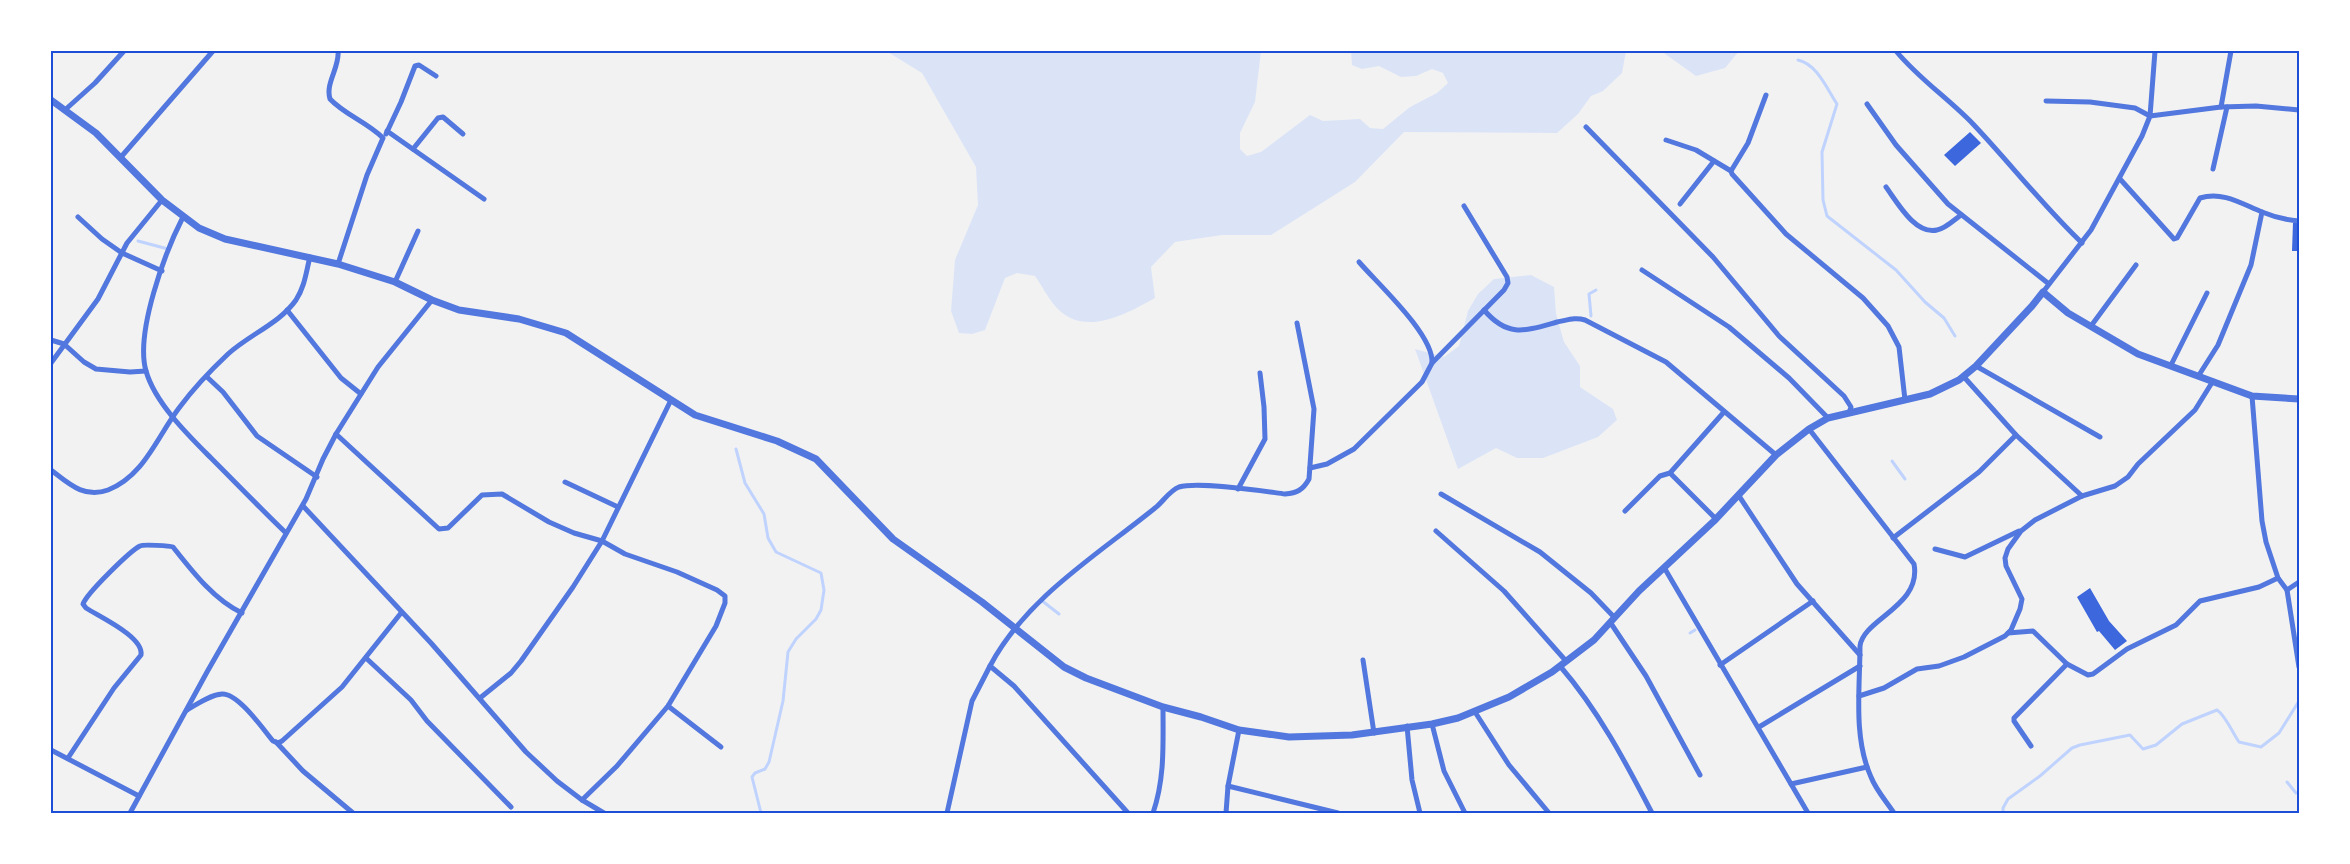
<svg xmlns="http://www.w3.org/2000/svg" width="2350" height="864" viewBox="0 0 2350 864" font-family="'Noto Sans',sans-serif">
<rect width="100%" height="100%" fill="#f2f2f2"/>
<g fill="#dbe4f7">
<path d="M886,51H1261L1255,102L1240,133V149L1247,156L1261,152L1310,115L1323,121L1360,119L1370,128L1383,129L1410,107L1437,93L1448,83L1443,73L1432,69L1416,76L1401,77L1379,66L1362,69L1352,65L1351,51H1626L1622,73L1603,91L1591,96L1578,114L1557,133L1404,132L1355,182L1271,235H1222L1175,242L1151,267L1155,298C1126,314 1084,338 1056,307C1048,298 1042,286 1035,276L1017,273L1005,278L985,330L972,334L959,333L951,311L955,260L978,205L976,167L922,73Z"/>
<path d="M1661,51H1739L1725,68L1696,76Z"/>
<path d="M1531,275L1554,287L1556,314L1564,342L1580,366V387L1613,409L1617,420L1598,437L1543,458H1517L1496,448L1458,469L1415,349L1444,357L1459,346L1468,311L1478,294L1494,279Z"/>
</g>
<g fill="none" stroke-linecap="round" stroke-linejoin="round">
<g stroke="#bfd3fe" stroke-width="3">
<path d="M1798,60C1817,64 1827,89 1837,104L1822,152L1823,200L1827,216L1896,270L1925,302L1944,318L1955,336"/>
<path d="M138,241L168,249"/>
<path d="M1591,316L1589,294L1596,290"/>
<path d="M736,449L745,483L764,514L768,538L776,552L821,573L824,590L821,610L816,619L796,639L788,652L783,701L769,762L765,769L755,773L752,777L761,813"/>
<path d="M1892,461L1905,479"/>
<path d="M1041,600L1059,614"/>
<path d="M1690,633L1695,630"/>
<path d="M2287,782L2296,793"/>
<path d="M2003,813V808L2008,799L2040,776L2072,748L2080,745L2130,735L2143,749L2156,745L2182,724L2217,710C2226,716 2232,732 2239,742L2261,747L2279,733L2299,701"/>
</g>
</g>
<g fill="#3d67dc">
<path d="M1970,132L1981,143L1955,166L1944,155Z"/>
<path d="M2293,223H2299V251H2292Z"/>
<path d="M2090,588L2109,621L2127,641L2115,650L2099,631L2097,632L2077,597Z"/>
</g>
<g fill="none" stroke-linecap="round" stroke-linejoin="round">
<g stroke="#5277de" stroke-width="5">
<path d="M1896,51C1919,79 1948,98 1973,124C2010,163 2043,206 2082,243"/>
<path d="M1766,95L1748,143L1731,171L1732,174L1786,234L1863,298L1888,326L1899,347L1905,400"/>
<path d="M2046,101L2090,102L2135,108L2150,116L2221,107L2256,106L2299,110"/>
<path d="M1867,104L1896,145L1948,204L2049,284"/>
<path d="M2221,107L2231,51"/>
<path d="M66,109L95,83L124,51"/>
<path d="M1586,127L1713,257L1779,336L1844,396L1851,407L1849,413"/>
<path d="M387,131L484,199"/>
<path d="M386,134L401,102L415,66L419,65L436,76"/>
<path d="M1666,140L1696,150L1731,171"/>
<path d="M413,149L438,118L443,117L463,134"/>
<path d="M121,157L213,51"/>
<path d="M2213,169L2227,107"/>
<path d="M2120,179L2174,239L2177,238L2200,198C2223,191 2242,204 2262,212C2274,217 2287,220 2299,221"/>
<path d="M1886,187C1897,202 1915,235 1937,230C1945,229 1954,220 1961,215"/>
<path d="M1680,204L1714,161"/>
<path d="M78,217L102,239L122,253L162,271"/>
<path d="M183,217C165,252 135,333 146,371C155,403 189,436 211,458C236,483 260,508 286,533"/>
<path d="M1359,262C1378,284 1434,335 1432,363"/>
<path d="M338,264L367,175L383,138C367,122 345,115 330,99C325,83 340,67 338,51"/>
<path d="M1642,270L1729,327L1789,378L1828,418"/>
<path d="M395,282L418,231"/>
<path d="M2043,292L2091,230L2142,136L2150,116L2155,51"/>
<path d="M287,310L341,378L361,394"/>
<path d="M1484,310C1508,338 1525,331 1557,322C1568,320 1575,317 1585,320L1666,362L1776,455"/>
<path d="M2091,326L2136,265"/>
<path d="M51,340L64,344L84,362L96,369L130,372L146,371"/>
<path d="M51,363L98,299L127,243L162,200"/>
<path d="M2171,365L2207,293"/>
<path d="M1976,366L2100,437"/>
<path d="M2199,375L2218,345L2251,265L2262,212"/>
<path d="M207,377L223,392L257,436L317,477"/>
<path d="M1964,377L2016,435L2082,496"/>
<path d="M2252,396L2262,521L2266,542L2278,578L2287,590L2299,667"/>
<path d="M1809,429L1914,564C1922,606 1863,619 1860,646C1860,688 1853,737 1871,777C1876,790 1886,801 1894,813"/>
<path d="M336,434L439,529L448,528L482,495L502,494L549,522L574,533L602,541L625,554L677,572L717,590L725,596V603L716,626L668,706L617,766L582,800"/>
<path d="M1310,468L1327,464L1354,449L1422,382L1432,363L1504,290L1508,283L1507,277L1464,206"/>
<path d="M51,470C68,483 84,499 108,490C144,476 157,437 179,408C193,389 211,370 228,354C250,334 279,324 296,300C305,286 306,272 310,257"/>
<path d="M1670,473L1716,519"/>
<path d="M565,482L618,507"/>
<path d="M1238,489L1265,439L1264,407L1260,373"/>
<path d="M1441,494L1540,552L1591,593L1614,617"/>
<path d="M1739,496L1797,584L1860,655"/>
<path d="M303,506L431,643L526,752L557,781L582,800L604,813"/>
<path d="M1625,511L1660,476L1670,473L1724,412"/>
<path d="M1436,531L1504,591L1566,661"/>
<path d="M1893,538L1979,472L2016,435"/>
<path d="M1935,549L1965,557L2019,531"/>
<path d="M1665,569L1808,813"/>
<path d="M2287,590L2299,582"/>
<path d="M1610,622L1646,676L1700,775"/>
<path d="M2008,633L2033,631L2067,664"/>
<path d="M366,658L411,700L427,721L511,807"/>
<path d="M1363,660L1374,733"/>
<path d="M1720,665L1813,601"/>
<path d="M1560,666C1598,710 1625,761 1652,813"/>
<path d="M1859,696L1884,688L1917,669L1939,666L1964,657L2005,636L2011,630L2020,609L2022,599L2006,566L2005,558L2008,549L2021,531L2035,520L2082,496L2115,486L2128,477L2138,464L2195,410L2213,381"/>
<path d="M480,698L511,673L521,661L573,587L602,541L671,400"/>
<path d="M668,706L721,747"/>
<path d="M187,710C197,704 210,695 222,694C238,693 263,729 273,741L278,743L282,741L342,687L401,613"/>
<path d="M1475,712L1509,765L1549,813"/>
<path d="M1432,724L1444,771L1465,813"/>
<path d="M1407,726L1412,780L1420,813"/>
<path d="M1759,727L1860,666"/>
<path d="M276,742L303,771L353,813"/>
<path d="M2031,746L2014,721V718L2067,664L2088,675L2093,674L2127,649L2176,625L2200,601L2259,587L2278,578"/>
<path d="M51,750L139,796"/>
<path d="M68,758L114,688L141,655C144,637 100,617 86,608L83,604C87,593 130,551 140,546C143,544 170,546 173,547C192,571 214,600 242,613"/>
<path d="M1791,784L1867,767"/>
<path d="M1228,786L1338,813"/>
<path d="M130,813L207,672L306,499L323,459L336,434L378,367L432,300"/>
<path d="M947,813L972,701L990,666"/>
<path d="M1128,813L1014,686L990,666C1026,598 1097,555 1155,508C1163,502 1169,491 1179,487C1198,481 1262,491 1285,494C1297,493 1303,490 1309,479L1314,409L1297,323"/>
<path d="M1153,813C1165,778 1163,744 1163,707"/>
<path d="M1226,813L1228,786L1239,730"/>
</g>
<path stroke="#5277de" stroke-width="7" d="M51,100L96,133L162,200L199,228L225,239L338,264L395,282L432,300L459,310L519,319L566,333L695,415L777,441L816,459L893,539L982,602L1064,667L1086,678L1163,707L1201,717L1239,730L1289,737L1352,735L1432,724L1458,718L1509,697L1552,672L1594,640L1639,591L1714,521L1776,455L1809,429L1828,418L1930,394L1959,380L1976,366L2032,306L2043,292L2068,313L2138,354L2252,396L2299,399"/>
</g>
<rect width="2350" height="864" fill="none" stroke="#ffffff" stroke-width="105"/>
<rect x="52" y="52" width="2246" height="760" fill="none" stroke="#1d4ed8" stroke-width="2"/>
</svg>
